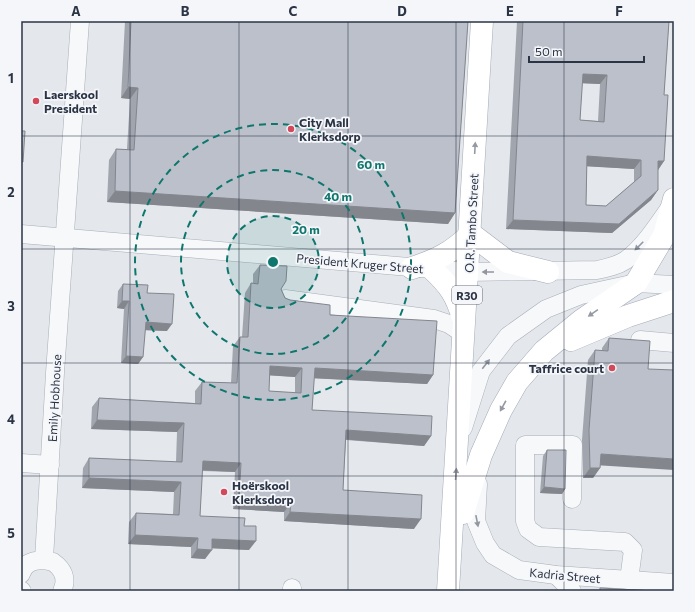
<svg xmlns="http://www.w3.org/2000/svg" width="695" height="612" viewBox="0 0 695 612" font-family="Commissioner,sans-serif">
<rect width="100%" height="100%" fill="#e4e7ec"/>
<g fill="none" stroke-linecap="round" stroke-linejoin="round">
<defs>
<g id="minor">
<path d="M21,234L468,272L597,270C607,268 617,266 626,260C644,247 656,227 669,209"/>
<path d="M285,299L434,319L449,324L464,334"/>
<path d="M640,340L674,343"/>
<path d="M463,428L481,371L508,336L546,309L581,295L636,283L674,285"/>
<path d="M21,463L50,465"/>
<path d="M478,484L476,521L485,543L493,555L519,570L556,575L674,583"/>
<path d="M572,499L573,445H525V521L528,529L539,537L625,542L633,550L629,580"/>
<path d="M44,559L55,373L80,21"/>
<path d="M21,574C25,559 41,559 53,562C63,569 68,579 62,591"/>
<path d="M556,575L572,591"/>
<path d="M21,590L22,591"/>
<path d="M292,591V588"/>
</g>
<g id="major">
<path d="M412,268C437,260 451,253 471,234L508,262L548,272"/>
<path d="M433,270C450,286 456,295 463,318"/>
<path d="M571,340L628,316L674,301"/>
<path d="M463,513L481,455L501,410L517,382L544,351L582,320L636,283L664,236L674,199"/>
<path d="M448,591L482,21"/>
</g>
</defs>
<use href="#minor" stroke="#a9aeb7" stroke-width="19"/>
<use href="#major" stroke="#a3abb8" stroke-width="23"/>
<use href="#minor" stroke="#f7f8fa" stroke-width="18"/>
<use href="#major" stroke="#fff" stroke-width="22"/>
</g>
<g fill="#a1a5ae" fill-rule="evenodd">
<path d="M125,21H468L455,213L448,224L107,202L109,160L116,149H127L130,99L121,98Z"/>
<path d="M517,21H669L664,95V161L658,170V190L651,200L612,233L506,229ZM582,83L600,84L598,121L580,120ZM587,166L634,169V182L606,206L586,205Z"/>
<path d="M260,265L281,289L285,298L330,315L433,375L427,384L314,378L312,410L431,436L424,446L346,440L343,490L414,529L284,521V512L233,509L235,472L202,471L200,516L244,526L249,550L212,548L205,559L191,558V547L128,544L129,522L136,513L173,514L174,492L82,488L83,468L89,458L176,462L177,432L91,429L92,407L99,398L195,403V391L202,382L231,383L233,346L240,337H242L245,293L251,283H253V274ZM269,375L295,377V393L269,391Z"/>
<path d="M123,284L147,293L167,331L145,330L143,357L138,364L121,363L124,309L117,308L118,291Z"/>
<path d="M609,338L600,468L593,478H583L582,440L588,360L595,350H602V348Z"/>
<path d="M547,450L565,489L562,494L540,493L543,456Z"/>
</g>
<g fill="#83868d">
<path d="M583,74L607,75L600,84L576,83Z"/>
<path d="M128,87L138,88L130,99L121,98Z"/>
<path d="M587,156L641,160L634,169L581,166Z"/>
<path d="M658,161H664L658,170Z"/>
<path d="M658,190L651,200L612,233L506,229L513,220L619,224Z"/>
<path d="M115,191L455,213L448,224L107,202Z"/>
<path d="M122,301H129L124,309L117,308Z"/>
<path d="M146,322L172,324L167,331L141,330Z"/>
<path d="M126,356L143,357L138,364L121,363Z"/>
<path d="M270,366L302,368L295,377L263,375Z"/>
<path d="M315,368L433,375L427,384L308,378Z"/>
<path d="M97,420L184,423L177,432L91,429Z"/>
<path d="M346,430L431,436L424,446L340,439Z"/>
<path d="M601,454L674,459V470L594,465Z"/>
<path d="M203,461L241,463L235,472L196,470Z"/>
<path d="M590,468H600L593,478H583Z"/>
<path d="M89,478L181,482L174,492L82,488Z"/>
<path d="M544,487L565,489L562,494L540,493Z"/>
<path d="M239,500L291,503L284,512L233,509Z"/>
<path d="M290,512L421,519L414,529L284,521Z"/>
<path d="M135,535L198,538L191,547L128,544Z"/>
<path d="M212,539L256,541L249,550L205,548Z"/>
<path d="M197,549L212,550L205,559L191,558Z"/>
</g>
<g fill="#bbc0ca" stroke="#83868d" fill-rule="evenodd">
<path d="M131,21H468L455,213L115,191L116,149L134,150L138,88L128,87Z"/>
<path d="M523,21H669L664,95H668L664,161H658V190L619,224L513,220ZM583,74L607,75L604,122L580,120ZM587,156L641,160V176L606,206L586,205Z"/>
<path d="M21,131H25L23,162H21Z"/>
<path d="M260,265L287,266L286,281L281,289L285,298L290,300L330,305V315L437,321L433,375L315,368L312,410L432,416L431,436L346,430L343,490L422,495L421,519L290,512L291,503L239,500L241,463L203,461L200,516L245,518L244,526H256V541L212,539V550L197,549L198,538L135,535L136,513L179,515L181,482L89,478V458L182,462L184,423L97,420L99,398L201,404L202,382L237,383L240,337H248L251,283L258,284ZM270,366L302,368L301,393L269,391Z"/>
<path d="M123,284L148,285L147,293L174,294L172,324L146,322L143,357L126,356L129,301H122Z"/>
<path d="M609,338L650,341L648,369L674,370V459L601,454L600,468H590L589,430L595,350L608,351Z"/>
<path d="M547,450H566L565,489L544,487Z"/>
<path d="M600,588L655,591H600Z"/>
</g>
<defs><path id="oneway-solid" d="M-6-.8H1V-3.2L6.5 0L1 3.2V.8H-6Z"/></defs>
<g fill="#959aa2">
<use href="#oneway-solid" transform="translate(475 148) rotate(-87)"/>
<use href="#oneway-solid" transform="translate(593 313) rotate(145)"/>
<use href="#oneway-solid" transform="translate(503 406) rotate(119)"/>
<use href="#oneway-solid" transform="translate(456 474) rotate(-86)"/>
</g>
<g fill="#9196a0">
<use href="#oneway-solid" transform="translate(639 246) rotate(135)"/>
<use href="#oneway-solid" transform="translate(488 272) rotate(180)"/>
<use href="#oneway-solid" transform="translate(486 364) rotate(-52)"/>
<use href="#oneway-solid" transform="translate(477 521) rotate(79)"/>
</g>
<path fill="none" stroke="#2b3445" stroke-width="1" stroke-opacity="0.55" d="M130,21V591M239,21V591M348,21V591M456,21V591M564,21V591M21,136H674M21,249H674M21,363H674M21,476H674"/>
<circle cx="273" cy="262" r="46" fill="#0f766e" fill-opacity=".12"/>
<g fill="none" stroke="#0f766e" stroke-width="2" stroke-dasharray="7 5">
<circle cx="273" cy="262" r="46"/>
<circle cx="273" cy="262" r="92"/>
<circle cx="273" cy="262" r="138"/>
</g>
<g fill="#d1495b" stroke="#f4f6f9" stroke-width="1.5">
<circle cx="36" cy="101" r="4"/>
<circle cx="291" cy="129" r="4"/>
<circle cx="612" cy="368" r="4"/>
<circle cx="224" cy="492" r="4"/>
</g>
<g text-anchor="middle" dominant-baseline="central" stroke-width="3.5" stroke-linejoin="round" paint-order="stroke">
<rect fill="#f4f6f9" stroke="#676e7b" stroke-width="1" x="452" y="286" width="30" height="18" rx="3"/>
<g font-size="11" font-weight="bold" fill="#2b3445">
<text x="467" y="295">R30</text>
</g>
<g font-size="12" font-weight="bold" fill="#2b3445" stroke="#f4f6f9" text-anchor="start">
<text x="44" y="94">Laerskool<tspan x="44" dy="14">President</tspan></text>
<text x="299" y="122">City Mall<tspan x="299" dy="14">Klerksdorp</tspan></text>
<text x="604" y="368" text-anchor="end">Taffrice court</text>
<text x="232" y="485">Hoërskool<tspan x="232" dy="14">Klerksdorp</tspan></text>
</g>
<g font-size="12" fill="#2b3445" stroke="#f4f6f9">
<text transform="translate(471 223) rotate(-87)">O.R. Tambo Street</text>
<text transform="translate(360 263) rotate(5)">President Kruger Street</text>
<text transform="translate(54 398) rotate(-87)">Emily Hobhouse</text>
<text transform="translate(565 575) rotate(5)">Kadria Street</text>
</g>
</g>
<circle cx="273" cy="262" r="6" fill="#0f766e" stroke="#f4f6f9" stroke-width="2"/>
<g font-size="12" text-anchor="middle" font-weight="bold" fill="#0f766e" stroke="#f4f6f9" stroke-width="3.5" stroke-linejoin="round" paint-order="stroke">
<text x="371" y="169">60 m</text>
<text x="338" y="201">40 m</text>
<text x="306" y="234">20 m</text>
</g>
<rect width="695" height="612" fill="none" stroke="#f4f6f9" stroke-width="44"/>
<path d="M529 56v6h115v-6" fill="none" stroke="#2b3445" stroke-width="2"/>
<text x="535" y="56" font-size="12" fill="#2b3445" stroke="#f4f6f9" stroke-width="3" paint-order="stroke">50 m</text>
<rect x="22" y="22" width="651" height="568" fill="none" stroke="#2b3445" stroke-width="1.5"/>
<g font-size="13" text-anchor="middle" font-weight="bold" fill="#2b3445">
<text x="76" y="16">A</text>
<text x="185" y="16">B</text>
<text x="293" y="16">C</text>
<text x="402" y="16">D</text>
<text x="510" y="16">E</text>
<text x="619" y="16">F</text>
<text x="11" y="83">1</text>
<text x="11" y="197">2</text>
<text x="11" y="311">3</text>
<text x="11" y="424">4</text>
<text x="11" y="538">5</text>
</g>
</svg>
